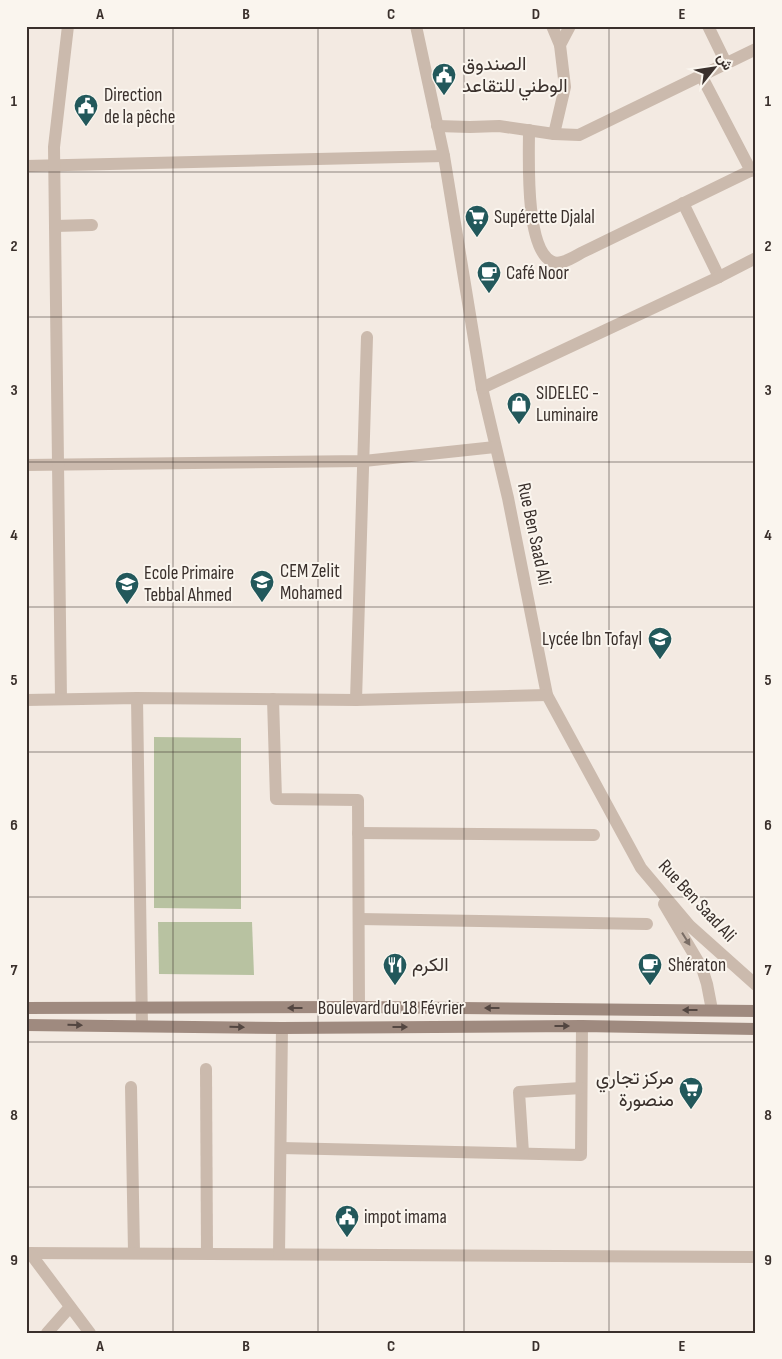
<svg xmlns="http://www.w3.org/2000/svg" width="782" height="1359" viewBox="0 0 782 1359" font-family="'Sofia Sans Condensed',Vazirmatn,sans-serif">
<rect width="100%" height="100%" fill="#f3eae2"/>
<g fill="#b8c2a1">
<path d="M154,737L241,738V909L154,908Z"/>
<path d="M158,922H252L254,975L159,974Z"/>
</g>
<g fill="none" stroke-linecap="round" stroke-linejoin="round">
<g stroke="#cbbaad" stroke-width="12">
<path d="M416,26L444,156L482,388L508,498L547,695L641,868L690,926L756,985"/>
<path d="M552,26L560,45"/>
<path d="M708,26L726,63"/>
<path d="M701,75L751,171"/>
<path d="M437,126L470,127L499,126L554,134L579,135L756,49"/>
<path d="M529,130C529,157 525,247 551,261C560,267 575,256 583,252L756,168"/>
<path d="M554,134L565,87L560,45L570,26"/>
<path d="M26,166L444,156"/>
<path d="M683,203L719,277"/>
<path d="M55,226L92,225"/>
<path d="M482,388L719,277L756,258"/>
<path d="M26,465L364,461L495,447"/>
<path d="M137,698L142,1026"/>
<path d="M61,699L54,147L68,26"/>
<path d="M273,699L276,799L358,800L359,1007"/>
<path d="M26,700L137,698L356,700L547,695"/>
<path d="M356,700L367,337"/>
<path d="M358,833L594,835"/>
<path d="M664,904L702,968L707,984L712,1010"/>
<path d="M359,919L647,924"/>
<path d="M206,1069L207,1253"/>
<path d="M131,1087L134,1252"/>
<path d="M281,1148L581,1155L582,1026"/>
<path d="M523,1153L519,1092L581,1088"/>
<path d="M26,1253L756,1257"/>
<path d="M30,1253L90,1333"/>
<path d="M279,1254L282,1028"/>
<path d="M47,1333L70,1307"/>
</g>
<g stroke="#9f8a7f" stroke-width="12">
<path d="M26,1008L359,1007L756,1011"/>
<path d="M26,1025L282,1028L582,1026L756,1029"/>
</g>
</g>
<defs><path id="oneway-solid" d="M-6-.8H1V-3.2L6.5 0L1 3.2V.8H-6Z" transform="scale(1.25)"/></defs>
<use fill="#7b6e66" href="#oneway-solid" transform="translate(686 939) rotate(58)"/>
<g fill="#534641">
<use href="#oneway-solid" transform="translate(295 1008) rotate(180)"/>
<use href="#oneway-solid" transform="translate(492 1008) rotate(-180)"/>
<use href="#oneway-solid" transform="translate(690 1010) rotate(-180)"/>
<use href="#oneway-solid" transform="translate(75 1025) rotate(1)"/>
<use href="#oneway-solid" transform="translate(562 1026)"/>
<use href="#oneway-solid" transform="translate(237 1027) rotate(1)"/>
<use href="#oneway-solid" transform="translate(400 1027)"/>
</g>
<path fill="none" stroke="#3a302c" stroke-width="1" stroke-opacity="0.55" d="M173,26V1333M318,26V1333M464,26V1333M609,26V1333M26,172H756M26,317H756M26,462H756M26,607H756M26,752H756M26,897H756M26,1042H756M26,1187H756"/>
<defs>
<symbol id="civic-pin" viewBox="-11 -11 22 30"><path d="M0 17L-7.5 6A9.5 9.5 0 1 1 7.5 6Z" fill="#22585b" stroke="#faf5ee"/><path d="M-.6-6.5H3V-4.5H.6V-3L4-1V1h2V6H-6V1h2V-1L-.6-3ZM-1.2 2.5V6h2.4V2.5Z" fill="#fff"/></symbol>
<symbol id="supermarket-pin" viewBox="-11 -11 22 30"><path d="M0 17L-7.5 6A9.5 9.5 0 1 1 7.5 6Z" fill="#22585b" stroke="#faf5ee"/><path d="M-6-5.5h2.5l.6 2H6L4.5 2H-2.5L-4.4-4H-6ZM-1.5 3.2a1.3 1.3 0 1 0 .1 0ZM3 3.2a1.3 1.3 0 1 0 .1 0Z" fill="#fff"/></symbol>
<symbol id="cafe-pin" viewBox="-11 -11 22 30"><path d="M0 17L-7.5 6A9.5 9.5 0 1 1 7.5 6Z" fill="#22585b" stroke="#faf5ee"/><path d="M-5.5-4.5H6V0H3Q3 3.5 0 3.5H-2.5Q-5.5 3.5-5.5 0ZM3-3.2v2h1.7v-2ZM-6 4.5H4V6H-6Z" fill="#fff"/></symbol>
<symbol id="shop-pin" viewBox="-11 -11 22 30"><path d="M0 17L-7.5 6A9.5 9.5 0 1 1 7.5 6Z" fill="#22585b" stroke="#faf5ee"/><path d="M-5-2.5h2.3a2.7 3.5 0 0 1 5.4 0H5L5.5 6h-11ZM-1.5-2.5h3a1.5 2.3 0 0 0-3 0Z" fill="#fff"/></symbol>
<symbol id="school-pin" viewBox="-11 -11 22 30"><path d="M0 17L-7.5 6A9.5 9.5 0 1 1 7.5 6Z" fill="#22585b" stroke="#faf5ee"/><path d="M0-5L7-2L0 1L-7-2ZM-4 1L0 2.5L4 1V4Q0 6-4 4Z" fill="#fff"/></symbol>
<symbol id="restaurant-pin" viewBox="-11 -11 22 30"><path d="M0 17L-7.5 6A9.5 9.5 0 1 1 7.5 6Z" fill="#22585b" stroke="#faf5ee"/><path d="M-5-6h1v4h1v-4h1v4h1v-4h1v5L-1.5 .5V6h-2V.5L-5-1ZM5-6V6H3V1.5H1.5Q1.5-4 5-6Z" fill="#fff"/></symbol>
</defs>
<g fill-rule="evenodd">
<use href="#civic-pin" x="430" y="61" width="28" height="38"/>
<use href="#civic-pin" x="72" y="92" width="28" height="38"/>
<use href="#supermarket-pin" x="463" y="203" width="28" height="38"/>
<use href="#cafe-pin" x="475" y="259" width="28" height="38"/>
<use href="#shop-pin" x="505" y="390" width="28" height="38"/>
<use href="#school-pin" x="248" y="568" width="28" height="38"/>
<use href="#school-pin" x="113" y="570" width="28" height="38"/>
<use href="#school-pin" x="646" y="625" width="28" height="38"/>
<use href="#restaurant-pin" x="381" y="951" width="28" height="38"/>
<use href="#cafe-pin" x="636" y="951" width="28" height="38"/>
<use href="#supermarket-pin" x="677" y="1075" width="28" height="38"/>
<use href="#civic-pin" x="333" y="1203" width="28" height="38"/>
</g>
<g text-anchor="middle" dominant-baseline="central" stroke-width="4" stroke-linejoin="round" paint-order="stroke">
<g font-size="19" fill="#3a302c" stroke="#faf5ee" text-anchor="start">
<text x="462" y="64">الصندوق<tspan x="462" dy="22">الوطني للتقاعد</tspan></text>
<text x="104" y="95">Direction<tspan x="104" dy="22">de la pêche</tspan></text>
<text x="494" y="217">Supérette Djalal</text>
<text x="506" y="273">Café Noor</text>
<text x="536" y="393">SIDELEC -<tspan x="536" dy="22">Luminaire</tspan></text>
<text x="280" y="571">CEM Zelit<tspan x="280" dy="22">Mohamed</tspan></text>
<text x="144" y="573">Ecole Primaire<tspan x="144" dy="22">Tebbal Ahmed</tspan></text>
<text x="642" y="639" text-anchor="end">Lycée Ibn Tofayl</text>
<text x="412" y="965">الكرم</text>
<text x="668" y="965">Shératon</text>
<text x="674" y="1078" text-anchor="end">مركز تجاري<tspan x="674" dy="22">منصورة</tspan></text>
<text x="364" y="1217">impot imama</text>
</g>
<g font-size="19" fill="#3a302c" stroke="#faf5ee">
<text transform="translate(534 534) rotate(78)">Rue Ben Saad Ali</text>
<text transform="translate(697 901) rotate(47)">Rue Ben Saad Ali</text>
<text x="391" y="1008">Boulevard du 18 Février</text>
</g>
</g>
<rect width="782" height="1359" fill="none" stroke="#faf5ee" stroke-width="55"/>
<g transform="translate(714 68) rotate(60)" stroke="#faf5ee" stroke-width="4" paint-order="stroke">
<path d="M0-4L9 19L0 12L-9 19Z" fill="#3a302c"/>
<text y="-8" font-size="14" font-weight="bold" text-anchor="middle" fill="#3a302c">ش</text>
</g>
<rect x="28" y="28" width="726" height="1304" fill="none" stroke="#3a302c" stroke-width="2"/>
<g font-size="16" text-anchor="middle" font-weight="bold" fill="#3a302c">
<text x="100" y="19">A</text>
<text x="246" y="19">B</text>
<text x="391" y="19">C</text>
<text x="536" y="19">D</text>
<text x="682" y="19">E</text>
<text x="14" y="106">1</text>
<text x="768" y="106">1</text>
<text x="14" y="251">2</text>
<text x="768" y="251">2</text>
<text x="14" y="395">3</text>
<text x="768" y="395">3</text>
<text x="14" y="540">4</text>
<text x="768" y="540">4</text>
<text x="14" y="685">5</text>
<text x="768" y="685">5</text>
<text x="14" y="830">6</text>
<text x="768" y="830">6</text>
<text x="14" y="975">7</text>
<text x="768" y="975">7</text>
<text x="14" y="1120">8</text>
<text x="768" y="1120">8</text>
<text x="14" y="1265">9</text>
<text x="768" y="1265">9</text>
<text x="100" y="1351">A</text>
<text x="246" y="1351">B</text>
<text x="391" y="1351">C</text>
<text x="536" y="1351">D</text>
<text x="682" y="1351">E</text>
</g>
</svg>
